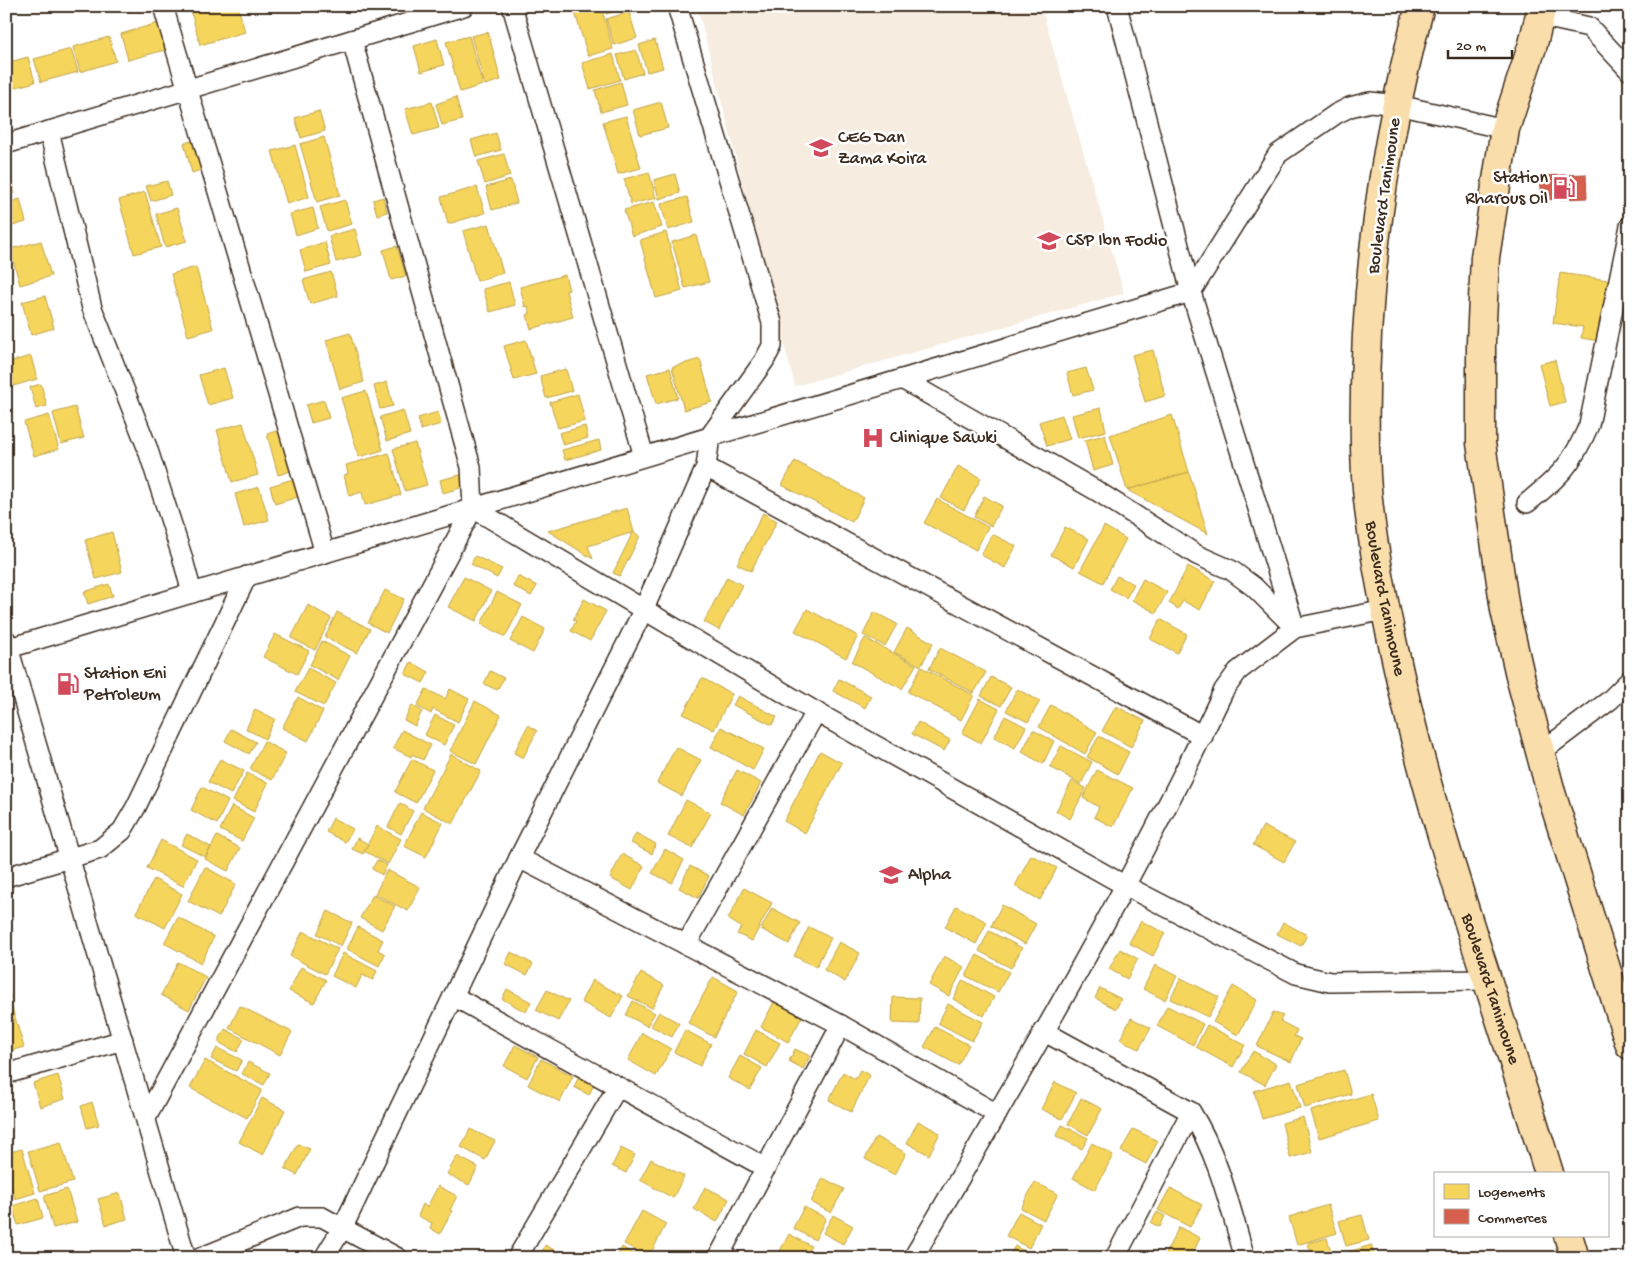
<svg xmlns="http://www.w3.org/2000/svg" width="1636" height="1264" viewBox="0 0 1636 1264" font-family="'Gochi Hand',sans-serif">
<rect width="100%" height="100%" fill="#fff"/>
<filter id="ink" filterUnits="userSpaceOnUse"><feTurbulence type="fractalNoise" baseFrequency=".02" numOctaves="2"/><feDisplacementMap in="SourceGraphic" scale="10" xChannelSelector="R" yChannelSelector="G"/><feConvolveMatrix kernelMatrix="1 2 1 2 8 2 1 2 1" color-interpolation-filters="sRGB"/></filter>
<g filter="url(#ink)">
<path fill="#f6ecdf" d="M697,6H1041L1124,293L795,386Z"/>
<g fill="#f6d55c" stroke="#bea249">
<path d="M124,6H148L126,12Z"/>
<path d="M210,6H238L245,32L200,45L191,12Z"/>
<path d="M573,6H601L613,49L588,56Z"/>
<path d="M603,6H629V7L606,14Z"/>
<path d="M629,12L637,38L614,45L606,19Z"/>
<path d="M158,23L165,50L128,60L121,34Z"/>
<path d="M488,32L501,80L485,85L471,36Z"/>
<path d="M469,36L483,85L460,92L446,42Z"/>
<path d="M109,37L116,61L80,72L73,47Z"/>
<path d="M437,39L444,65L421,72L414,46Z"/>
<path d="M655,40L663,68L647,72L639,45Z"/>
<path d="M71,49L78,72L41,82L34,59Z"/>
<path d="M636,50L643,73L624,79L617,55Z"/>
<path d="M613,54L620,80L590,89L582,63Z"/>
<path d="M28,57L35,82L6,90V63Z"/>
<path d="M621,82L627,105L601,112L595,90Z"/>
<path d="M456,97L462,120L442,125L436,104Z"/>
<path d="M432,102L439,128L413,135L405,109Z"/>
<path d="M661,102L668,128L640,135L633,110Z"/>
<path d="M319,111L325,131L301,138L295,118Z"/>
<path d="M626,116L641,168L618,174L603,122Z"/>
<path d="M496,133L501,150L476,157L471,140Z"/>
<path d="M324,137L340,195L317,202L300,144Z"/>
<path d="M195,140L204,169L192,173L184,143Z"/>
<path d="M295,145L309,197L287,204L272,151Z"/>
<path d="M504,154L510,176L485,184L478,161Z"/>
<path d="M9,169L15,193L6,196V170Z"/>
<path d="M649,172L656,198L631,204L624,179Z"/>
<path d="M675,174L680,193L659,199L654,180Z"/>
<path d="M511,180L517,203L492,210L486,187Z"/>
<path d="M167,181L171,195L151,201L146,186Z"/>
<path d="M477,187L485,213L448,224L441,197Z"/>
<path d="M145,192L161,247L134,254L119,200Z"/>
<path d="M383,197L387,212L377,215L373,200Z"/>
<path d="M687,197L694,222L668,230L661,204Z"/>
<path d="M20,199L26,222L6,228V203Z"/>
<path d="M345,200L352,224L327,231L320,207Z"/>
<path d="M654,202L662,227L632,236L624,210Z"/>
<path d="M177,208L187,241L165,247L156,214Z"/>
<path d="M313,208L318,228L296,235L290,214Z"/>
<path d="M489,224L503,273L477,281L463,231Z"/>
<path d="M355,229L362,255L336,262L329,236Z"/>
<path d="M666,232L682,291L656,298L640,240Z"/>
<path d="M696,235L709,282L685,288L672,242Z"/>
<path d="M41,241L51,276L20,285L10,249Z"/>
<path d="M325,242L331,265L306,272L300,250Z"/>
<path d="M397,246L406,276L391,280L383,250Z"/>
<path d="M196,267L213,329L188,336L171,274Z"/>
<path d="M331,272L338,296L310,304L303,280Z"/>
<path d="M1560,273L1608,280L1599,341L1581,338L1583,327L1553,323Z"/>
<path d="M565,275L569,290L566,291L573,317L531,329L527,315L530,314L528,306L525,307L520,287Z"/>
<path d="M509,282L515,305L490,312L483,289Z"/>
<path d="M45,296L54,328L31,335L22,302Z"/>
<path d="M350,333L364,382L340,389L326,340Z"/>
<path d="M526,340L536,374L514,380L504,346Z"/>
<path d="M1153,350L1165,396L1145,402L1132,355Z"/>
<path d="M31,356L37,379L10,387L6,363Z"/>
<path d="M700,359L712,402L684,410L672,367Z"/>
<path d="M1555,360L1565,402L1550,406L1539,364Z"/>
<path d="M224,368L233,398L208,405L199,375Z"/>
<path d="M670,368L678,398L656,404L647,374Z"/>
<path d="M1086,368L1093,390L1073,395L1067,373Z"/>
<path d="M566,369L572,391L546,398L540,376Z"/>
<path d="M387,382L393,406L380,409L374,386Z"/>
<path d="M41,384L47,406L36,409L30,387Z"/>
<path d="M366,391L383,450L359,457L341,398Z"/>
<path d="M578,394L585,421L558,428L550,402Z"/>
<path d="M324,400L329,418L311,423L306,405Z"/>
<path d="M75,407L84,438L61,444L53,413Z"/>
<path d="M1101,408L1106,431L1078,438L1072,415Z"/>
<path d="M403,410L410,434L387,441L380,417Z"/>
<path d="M438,412L441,424L421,430L418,418Z"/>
<path d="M49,415L59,449L34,456L24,422Z"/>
<path d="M1062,415L1070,439L1047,446L1039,422Z"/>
<path d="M1172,415L1189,472L1127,490L1110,435Z"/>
<path d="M243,423L258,475L232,482L217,430Z"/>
<path d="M585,426L588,438L563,445L559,433Z"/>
<path d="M279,430L291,471L278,475L267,434Z"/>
<path d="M1105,435L1113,465L1093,471L1085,440Z"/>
<path d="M599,440L601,450L565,460L562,450Z"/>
<path d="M415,443L427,485L405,491L393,449Z"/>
<path d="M389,453L401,495L365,505L362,492L349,496L344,475L348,474L346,465Z"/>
<path d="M795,461L864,498L852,522L782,485Z"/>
<path d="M958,466L981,478L964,510L941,498Z"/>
<path d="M1189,472L1208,534L1127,490Z"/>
<path d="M464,474L467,486L443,493L440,480Z"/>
<path d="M293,479L298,497L275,504L270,486Z"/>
<path d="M259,487L269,520L244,527L235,494Z"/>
<path d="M984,496L1002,506L991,526L974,517Z"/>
<path d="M937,499L988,527L976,550L924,523Z"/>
<path d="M627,508L634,532L588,546L593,559L548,531Z"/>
<path d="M763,513L777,521L751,571L737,564Z"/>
<path d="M1104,526L1126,539L1103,583L1080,571Z"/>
<path d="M1065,527L1089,539L1074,567L1051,555Z"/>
<path d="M112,532L122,572L96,579L85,540Z"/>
<path d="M633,532L640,536L620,576L613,573Z"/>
<path d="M992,534L1016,546L1005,568L981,555Z"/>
<path d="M475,556L502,569L497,578L471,564Z"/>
<path d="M1188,566L1215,581L1200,610L1183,601L1178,609L1169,603Z"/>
<path d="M518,576L537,586L531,596L513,586Z"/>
<path d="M1117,576L1134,584L1126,598L1110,589Z"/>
<path d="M464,577L491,591L476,621L448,607Z"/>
<path d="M727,577L742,585L719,630L704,622Z"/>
<path d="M1143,579L1167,592L1156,613L1132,600Z"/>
<path d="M109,584L113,596L88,604L84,592Z"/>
<path d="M385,590L404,599L387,633L368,623Z"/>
<path d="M497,592L522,605L505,637L481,624Z"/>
<path d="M584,599L606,611L590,641L571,631L576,621L573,620Z"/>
<path d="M308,605L331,618L315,650L291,638Z"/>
<path d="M807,609L858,636L846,658L795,631Z"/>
<path d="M337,612L370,629L357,653L325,637Z"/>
<path d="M874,612L897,624L885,646L863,635Z"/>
<path d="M523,617L545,629L533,653L510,641Z"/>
<path d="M1160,619L1187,634L1177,653L1150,639Z"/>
<path d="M907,628L933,643L921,666L894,652Z"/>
<path d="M275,634L309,651L297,674L263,657Z"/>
<path d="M865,638L916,665L902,689L852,662Z"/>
<path d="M322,641L350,656L338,680L310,665Z"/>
<path d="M940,648L986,672L974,693L929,669Z"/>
<path d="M411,662L429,672L423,683L405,674Z"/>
<path d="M921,667L974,695L961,720L908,692Z"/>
<path d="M308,668L336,683L324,706L295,692Z"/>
<path d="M490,671L504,678L497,690L484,684Z"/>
<path d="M991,677L1011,687L1001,706L981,696Z"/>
<path d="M702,678L732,694L714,730L683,714Z"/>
<path d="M839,679L871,696L865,708L833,691Z"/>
<path d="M426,689L445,699L450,689L469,699L458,722L433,709L431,714L417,706Z"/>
<path d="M1017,689L1040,701L1028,722L1006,711Z"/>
<path d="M738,696L777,717L772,725L733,705Z"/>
<path d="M298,697L323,711L308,741L282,728Z"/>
<path d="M980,699L999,709L981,743L962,733Z"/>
<path d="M475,701L501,715L476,764L450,751Z"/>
<path d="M412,705L422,711L415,726L404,720Z"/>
<path d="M1051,705L1097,732L1085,754L1039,727Z"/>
<path d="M1116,706L1145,721L1131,747L1102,731Z"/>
<path d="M255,709L275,719L265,739L246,729Z"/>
<path d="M435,715L454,725L444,745L425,735Z"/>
<path d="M1005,716L1026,727L1015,748L994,737Z"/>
<path d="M918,722L950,740L944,751L912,734Z"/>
<path d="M528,725L537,731L523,758L514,753Z"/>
<path d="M721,727L764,749L753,770L711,747Z"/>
<path d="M231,729L256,742L249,754L225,741Z"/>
<path d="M402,730L431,745L423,760L412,754L411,757L393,748Z"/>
<path d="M1033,730L1054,741L1043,764L1022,752Z"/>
<path d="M1099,736L1129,752L1118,774L1087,757Z"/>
<path d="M264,741L286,753L272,780L250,769Z"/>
<path d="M1061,746L1092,762L1081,784L1050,767Z"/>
<path d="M676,747L701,760L682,796L657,783Z"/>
<path d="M820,751L842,763L805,833L784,821Z"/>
<path d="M451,754L481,771L453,824L423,808Z"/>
<path d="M220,759L244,771L231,794L208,782Z"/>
<path d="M412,759L433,770L416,803L395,792Z"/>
<path d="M737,770L761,783L744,815L720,802Z"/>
<path d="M1097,770L1133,788L1113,827L1094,817L1099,807L1083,798Z"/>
<path d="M247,773L268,783L254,812L233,801Z"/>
<path d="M1072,781L1086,788L1070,819L1056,811Z"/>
<path d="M202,787L228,801L217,824L191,810Z"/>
<path d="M686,800L711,813L692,848L668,836Z"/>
<path d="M400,803L413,811L401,834L388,827Z"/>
<path d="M232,806L254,818L242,841L220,830Z"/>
<path d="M421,812L443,823L426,857L404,846Z"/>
<path d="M333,818L353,829L345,842L326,832Z"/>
<path d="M377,826L401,839L388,864L364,851Z"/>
<path d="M1263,826L1295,842L1284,862L1253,845Z"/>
<path d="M636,833L656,844L652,854L631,843Z"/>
<path d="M187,834L211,847L205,857L181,845Z"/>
<path d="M217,836L240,848L228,871L205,859Z"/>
<path d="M357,838L368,844L363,854L352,849Z"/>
<path d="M161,840L197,859L183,886L147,868Z"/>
<path d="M665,849L684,860L672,883L652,873Z"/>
<path d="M622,854L644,866L632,890L610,878Z"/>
<path d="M1031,855L1057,868L1040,900L1015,886Z"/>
<path d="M377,860L387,865L382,875L372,869Z"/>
<path d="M690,866L709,876L698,898L679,888Z"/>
<path d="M205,867L236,884L219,917L188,901Z"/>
<path d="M387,870L420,887L408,911L375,894Z"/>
<path d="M154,879L182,894L165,928L136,913Z"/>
<path d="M744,888L772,903L752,941L737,934L741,927L728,919Z"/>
<path d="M373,895L395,906L382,930L360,918Z"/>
<path d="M1002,905L1036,924L1025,944L991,926Z"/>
<path d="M956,906L987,922L976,944L945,927Z"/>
<path d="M772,908L800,923L789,944L761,929Z"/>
<path d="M328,911L352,923L341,946L317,934Z"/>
<path d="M178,917L214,937L201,963L164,943Z"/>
<path d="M1141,921L1165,933L1153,956L1129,943Z"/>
<path d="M1283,922L1307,935L1301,946L1277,934Z"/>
<path d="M358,927L383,940L378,950L385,954L379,966L347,949Z"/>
<path d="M809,927L831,938L816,967L794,956Z"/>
<path d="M303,931L338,949L325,974L290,956Z"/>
<path d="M989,931L1022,948L1011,968L979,951Z"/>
<path d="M839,942L860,953L845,982L824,970Z"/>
<path d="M1120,949L1138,959L1127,979L1109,969Z"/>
<path d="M511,952L533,964L527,975L505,964Z"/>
<path d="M343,953L377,971L373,980L362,975L356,988L332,976Z"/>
<path d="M977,955L1009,972L998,992L966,976Z"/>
<path d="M944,956L964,967L949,996L929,985Z"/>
<path d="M178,962L206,977L189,1010L161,995Z"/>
<path d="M1155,965L1177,976L1165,1000L1143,989Z"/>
<path d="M301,967L326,980L314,1003L289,991Z"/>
<path d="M641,973L664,985L652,1008L628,996Z"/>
<path d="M713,977L738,991L714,1037L688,1023Z"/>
<path d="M1181,978L1219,997L1208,1017L1170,999Z"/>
<path d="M592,980L623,996L611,1018L581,1002Z"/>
<path d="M963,980L994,997L984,1016L953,999Z"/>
<path d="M6,981L11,998L6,999Z"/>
<path d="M1233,986L1257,1000L1238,1035L1213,1022Z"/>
<path d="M1100,988L1121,999L1116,1009L1095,998Z"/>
<path d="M507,989L531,1002L526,1012L502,999Z"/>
<path d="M547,990L569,1001L558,1021L536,1010Z"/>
<path d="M893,997L920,998L919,1024L892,1023Z"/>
<path d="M10,1001L24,1047L6,1052V1002Z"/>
<path d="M633,1001L655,1013L647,1026L626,1015Z"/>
<path d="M774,1002L802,1017L788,1042L761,1027Z"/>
<path d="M948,1004L983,1022L972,1041L938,1023Z"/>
<path d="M240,1006L292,1032L280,1055L229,1028Z"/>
<path d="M1167,1006L1203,1024L1193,1045L1157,1026Z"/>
<path d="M659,1012L679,1023L672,1037L651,1026Z"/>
<path d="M1273,1012L1283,1016L1280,1021L1297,1030L1294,1036L1301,1039L1291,1062L1257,1046Z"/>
<path d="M1131,1018L1151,1028L1139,1049L1120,1039Z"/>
<path d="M1207,1025L1245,1045L1233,1067L1196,1047Z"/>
<path d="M935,1027L969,1045L958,1065L924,1047Z"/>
<path d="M225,1029L244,1039L237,1052L218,1042Z"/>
<path d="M685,1030L711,1044L700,1066L674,1052Z"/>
<path d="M756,1030L780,1043L767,1067L744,1054Z"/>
<path d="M642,1033L671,1049L656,1076L628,1060Z"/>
<path d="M515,1045L538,1057L527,1078L504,1066Z"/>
<path d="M217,1048L242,1060L236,1071L211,1059Z"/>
<path d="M795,1049L810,1056L803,1069L789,1061Z"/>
<path d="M1253,1051L1276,1064L1265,1085L1241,1072Z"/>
<path d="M740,1056L762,1068L750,1090L728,1078Z"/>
<path d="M541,1059L573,1076L560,1102L528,1085Z"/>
<path d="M205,1060L262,1090L247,1118L190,1088Z"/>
<path d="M248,1062L270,1073L264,1085L242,1074Z"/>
<path d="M860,1070L870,1075L851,1112L829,1100L843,1072L855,1079Z"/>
<path d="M1344,1070L1351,1094L1305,1108L1298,1084Z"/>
<path d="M58,1075L65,1099L40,1107L33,1083Z"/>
<path d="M579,1076L594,1084L589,1095L574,1087Z"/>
<path d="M1291,1080L1300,1108L1262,1119L1254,1091Z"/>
<path d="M1055,1082L1076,1093L1062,1119L1041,1109Z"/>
<path d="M1371,1094L1379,1121L1319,1138L1311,1111Z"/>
<path d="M262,1098L285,1110L263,1155L239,1142Z"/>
<path d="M1081,1098L1102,1109L1088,1135L1068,1124Z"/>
<path d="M92,1102L99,1125L87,1128L81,1106Z"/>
<path d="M1303,1117L1312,1152L1290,1158L1282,1123Z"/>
<path d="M918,1121L940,1133L929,1155L907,1143Z"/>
<path d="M1062,1125L1088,1138L1082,1149L1056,1136Z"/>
<path d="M470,1129L495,1141L485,1160L461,1147Z"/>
<path d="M1133,1129L1158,1141L1146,1164L1121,1151Z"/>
<path d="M876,1137L906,1153L895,1175L865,1159Z"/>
<path d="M61,1142L73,1182L40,1191L28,1151Z"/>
<path d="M1092,1143L1113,1155L1095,1190L1073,1178Z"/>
<path d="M298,1144L310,1149L297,1175L285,1169Z"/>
<path d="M621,1148L635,1155L626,1173L612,1166Z"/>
<path d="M22,1149L35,1193L15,1199L6,1168V1153Z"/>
<path d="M457,1156L478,1167L469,1185L447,1174Z"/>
<path d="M651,1159L684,1176L673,1198L640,1180Z"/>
<path d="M823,1178L844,1189L831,1213L811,1202Z"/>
<path d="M1035,1182L1058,1194L1044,1220L1021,1208Z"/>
<path d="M438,1186L457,1196L450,1210L452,1211L440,1234L430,1228L432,1223L418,1216L423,1204L427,1207Z"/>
<path d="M705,1187L729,1199L717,1222L694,1209Z"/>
<path d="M1170,1188L1202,1205L1190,1227L1158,1210Z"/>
<path d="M67,1189L77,1222L53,1228L44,1196Z"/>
<path d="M120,1193L127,1219L106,1225L98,1199Z"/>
<path d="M38,1198L43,1218L18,1225L12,1206Z"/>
<path d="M1328,1205L1337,1233L1297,1245L1289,1217Z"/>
<path d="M804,1207L826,1218L815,1240L793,1228Z"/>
<path d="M642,1211L666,1224L649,1257L624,1244Z"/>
<path d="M1019,1212L1041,1224L1029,1248L1006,1236Z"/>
<path d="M1157,1212L1165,1216L1160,1227L1151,1223Z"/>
<path d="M833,1215L853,1226L843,1244L823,1233Z"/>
<path d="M1362,1215L1369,1240L1346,1246L1339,1221Z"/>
<path d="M1179,1227L1200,1238L1191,1258H1163Z"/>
<path d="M789,1234L811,1246L804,1258H776Z"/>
<path d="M1327,1238L1331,1251L1312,1257L1308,1243Z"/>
<path d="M545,1245L569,1258H539Z"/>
<path d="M1371,1245L1375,1258H1350L1348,1252Z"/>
<path d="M1015,1246L1028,1253L1025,1258H1008Z"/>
<path d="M622,1247L641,1258H617Z"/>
<path d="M362,1248L373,1254L371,1258H357Z"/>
<path d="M24,1250L27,1258H6V1255Z"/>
</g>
<path fill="#d6604d" stroke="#a8503f" d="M1586,174L1587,198L1542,200L1540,176Z"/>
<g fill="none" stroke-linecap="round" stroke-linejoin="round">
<defs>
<g id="minor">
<path d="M163,6L325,553"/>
<path d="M512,6L644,456"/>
<path d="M1117,6L1191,292L1295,628"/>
<path d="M1539,16L1589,27L1630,71"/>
<path d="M49,131L92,308L147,447L182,556L192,593"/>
<path d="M6,144L464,6"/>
<path d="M902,379L1097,491L1197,555L1231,570L1254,587L1292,625"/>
<path d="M706,467L1203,736"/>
<path d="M1527,503C1560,476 1572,465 1589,425L1630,226"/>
<path d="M473,508L816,712L1124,885L1296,974L1330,982L1487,980"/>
<path d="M6,640L186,1258"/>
<path d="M6,649L1191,292L1278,154L1336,114L1350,107L1370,102L1398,105L1505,129"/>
<path d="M1541,752L1610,700L1630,680"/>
<path d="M519,858L841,1025L997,1114"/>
<path d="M6,877L100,849L122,831L136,807L247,576"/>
<path d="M686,945L816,712"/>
<path d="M453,996L766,1168"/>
<path d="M1043,1031L1191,1112C1219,1156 1230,1208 1245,1258"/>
<path d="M6,1074L123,1040"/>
<path d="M146,1118L473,508L471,467L352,40"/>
<path d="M200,1258L300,1217H322L398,1258"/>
<path d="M324,1258L343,1227L519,858L643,611L706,467L710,436L764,361L772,346V323L677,6"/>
<path d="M517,1258L617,1088"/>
<path d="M718,1258L841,1025"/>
<path d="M913,1258C1022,1072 1132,885 1224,690L1238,671L1295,628L1385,610"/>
<path d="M1115,1258L1191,1112"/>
</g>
<g id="primary">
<path id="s1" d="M1420,6C1380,156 1359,321 1366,476C1370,536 1382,596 1395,654C1433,831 1496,1000 1549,1173"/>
<path d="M1542,6L1533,44L1505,129L1485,257L1481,342V443L1505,610L1521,680L1552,796L1630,1045"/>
<path d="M1568,1235L1575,1258"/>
</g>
</defs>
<use href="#minor" stroke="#3b2a1e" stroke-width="22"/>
<use href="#primary" stroke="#3b2a1e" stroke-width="31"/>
<use href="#minor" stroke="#fff" stroke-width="19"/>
<use href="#primary" stroke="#f9deab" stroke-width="28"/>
</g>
</g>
<defs>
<symbol id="school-bare" viewBox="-9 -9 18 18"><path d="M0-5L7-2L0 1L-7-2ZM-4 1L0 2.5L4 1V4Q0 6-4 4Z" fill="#d1495b" stroke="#fff" stroke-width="2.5" paint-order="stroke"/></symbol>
<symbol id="fuel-bare" viewBox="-9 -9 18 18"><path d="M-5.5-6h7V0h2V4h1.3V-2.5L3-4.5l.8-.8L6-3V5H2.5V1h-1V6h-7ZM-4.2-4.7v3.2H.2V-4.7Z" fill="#d1495b" stroke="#fff" stroke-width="2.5" paint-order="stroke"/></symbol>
<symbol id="hospital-bare" viewBox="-9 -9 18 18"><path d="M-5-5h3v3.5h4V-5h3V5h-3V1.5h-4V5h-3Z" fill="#d1495b" stroke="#fff" stroke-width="2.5" paint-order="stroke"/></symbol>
</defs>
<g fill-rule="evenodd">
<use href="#school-bare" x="805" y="132" width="32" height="32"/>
<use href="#fuel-bare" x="1548" y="172" width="32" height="32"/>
<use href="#school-bare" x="1033" y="225" width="32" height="32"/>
<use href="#hospital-bare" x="857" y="422" width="32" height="32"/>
<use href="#fuel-bare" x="52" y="668" width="32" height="32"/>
<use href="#school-bare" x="875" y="859" width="32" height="32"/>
</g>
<g text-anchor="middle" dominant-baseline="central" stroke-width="5" stroke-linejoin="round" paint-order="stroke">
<g font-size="18" fill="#3b2a1e" stroke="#fff" text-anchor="start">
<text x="838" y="138">CEG Dan<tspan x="838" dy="21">Zama Koira</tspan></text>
<text x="1548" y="178" text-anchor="end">Station<tspan x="1548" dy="21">Rharous Oil</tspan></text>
<text x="1066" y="241">CSP Ibn Fodio</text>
<text x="890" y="438">Clinique Sawki</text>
<text x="84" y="674">Station Eni<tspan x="84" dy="21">Petroleum</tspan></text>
<text x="908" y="875">Alpha</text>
</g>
<g font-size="18" fill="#3b2a1e" stroke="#fff">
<text transform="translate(1385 196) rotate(-82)">Boulevard Tanimoune</text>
<text stroke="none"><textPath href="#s1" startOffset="599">Boulevard Tanimoune</textPath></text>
<text stroke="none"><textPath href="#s1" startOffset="1004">Boulevard Tanimoune</textPath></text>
</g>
</g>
<rect width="1636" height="1264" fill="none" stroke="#fff" stroke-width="25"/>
<rect x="12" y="12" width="1611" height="1239" fill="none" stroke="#3b2a1e" stroke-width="2" filter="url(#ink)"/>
<rect x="1434" y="1172" width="175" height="65" fill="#ffffff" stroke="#b1aaa5"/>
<rect x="1444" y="1184" width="25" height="15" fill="#f6d55c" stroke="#b1aaa5"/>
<text x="1478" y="1196" font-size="15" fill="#3b2a1e">Logements</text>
<rect x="1444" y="1209" width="25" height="15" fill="#d6604d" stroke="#b1aaa5"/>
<text x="1478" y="1222" font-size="15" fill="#3b2a1e">Commerces</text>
<path d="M1448 50v8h64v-8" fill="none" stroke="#3b2a1e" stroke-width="2.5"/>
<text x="1456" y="50" font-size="15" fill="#3b2a1e" stroke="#ffffff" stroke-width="4" paint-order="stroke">20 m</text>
</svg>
